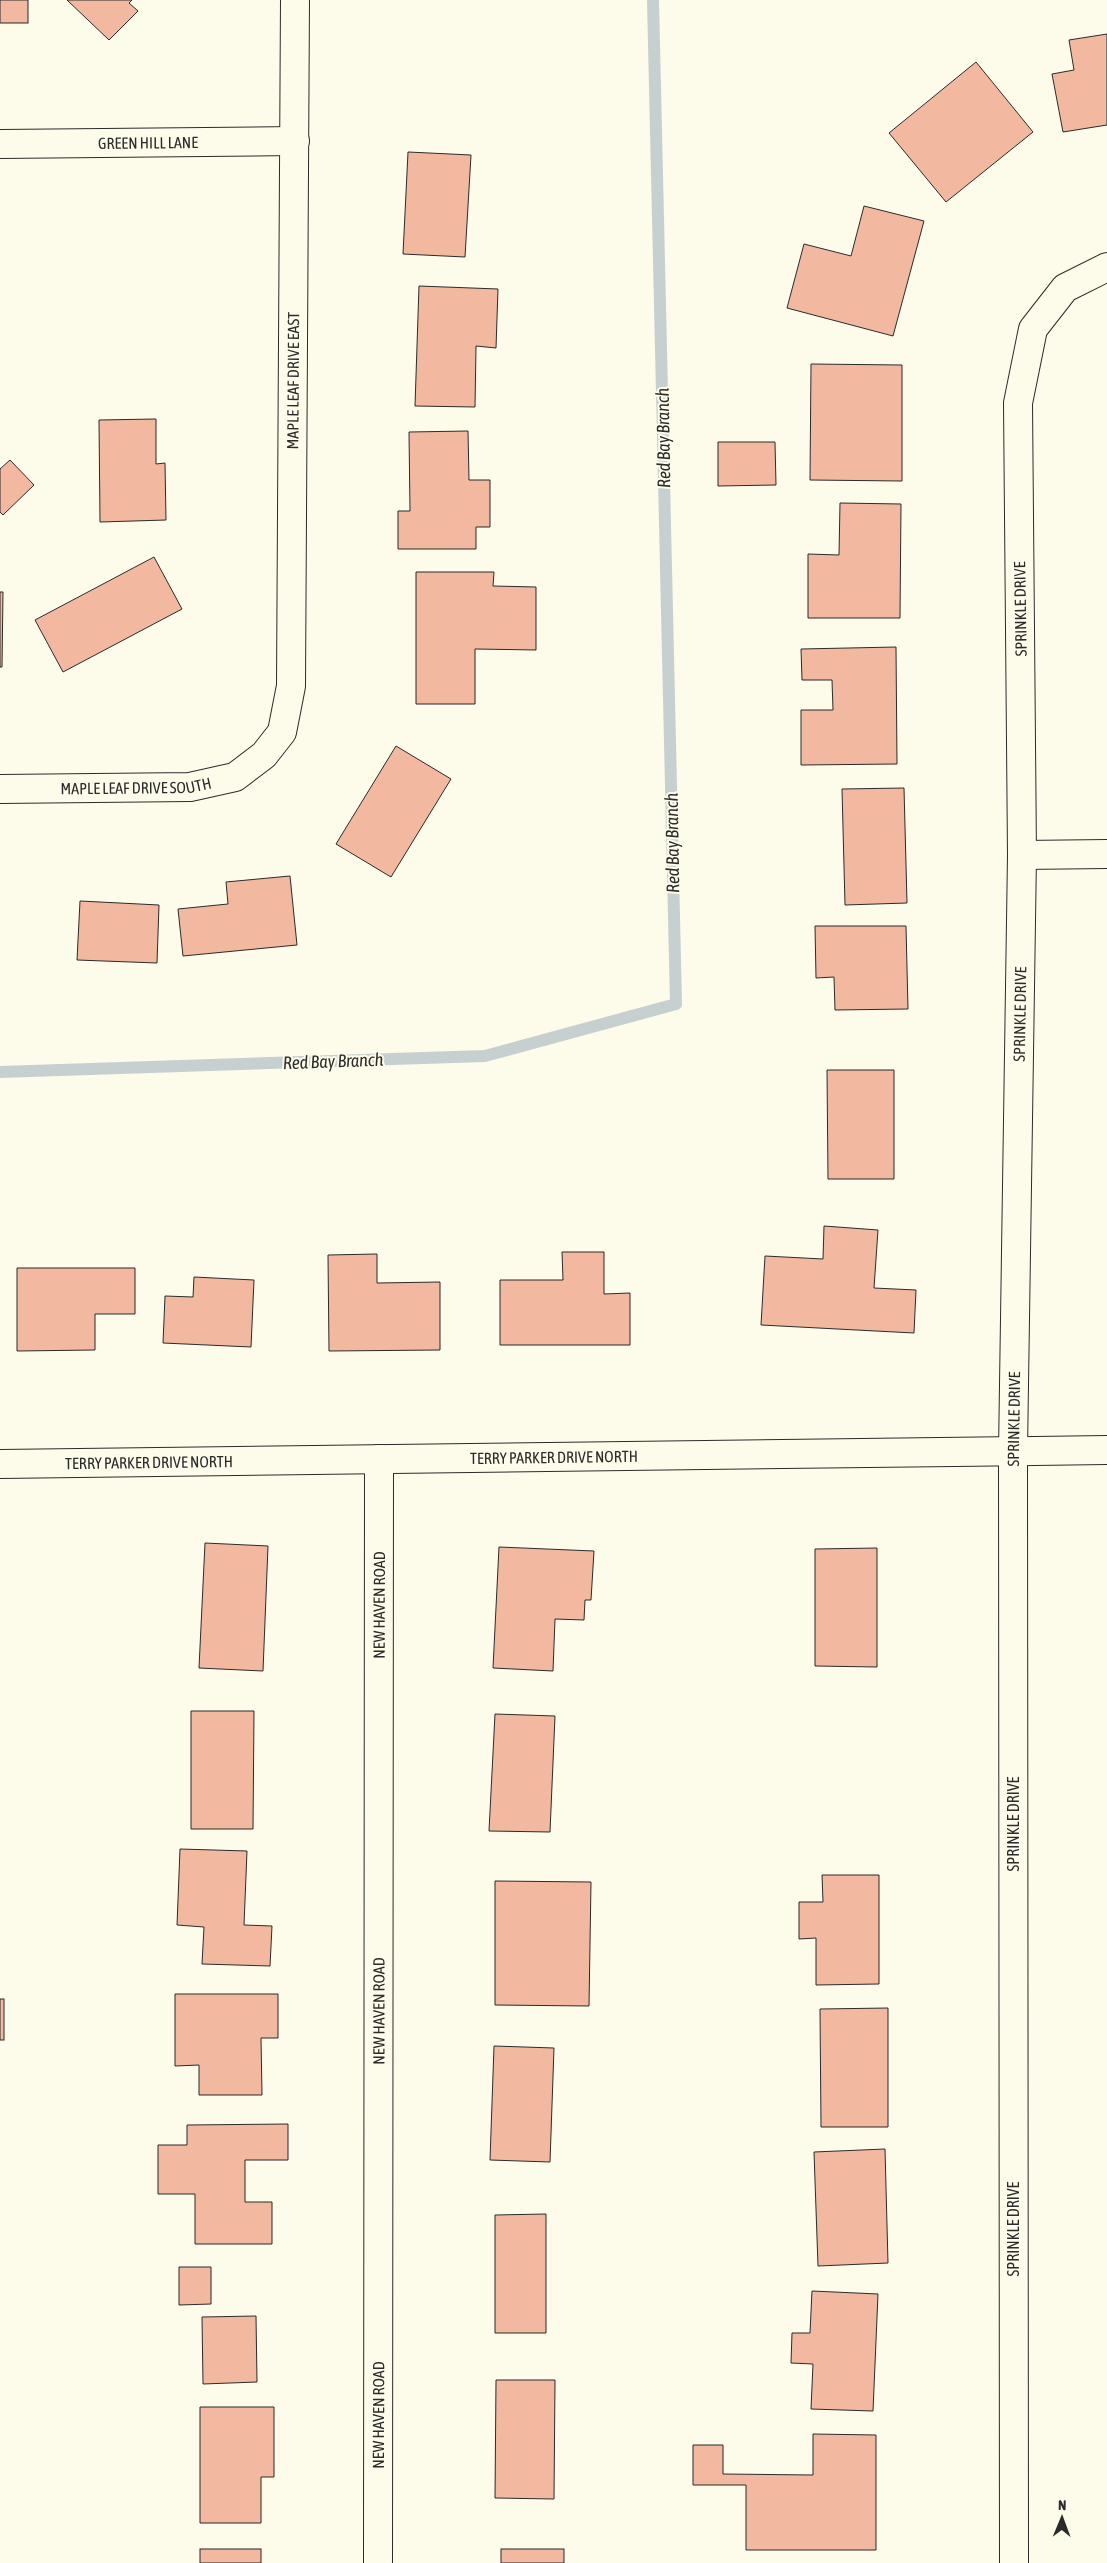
<svg xmlns="http://www.w3.org/2000/svg" width="1107" height="2563" viewBox="0 0 1107 2563" font-family="'Asap Condensed',sans-serif">
<rect width="100%" height="100%" fill="#fdfbea"/>
<g fill="none" stroke-linecap="round" stroke-linejoin="round">
<path stroke="#c7d0d0" stroke-width="12" d="M0,1072L485,1056L676,1004L653,0"/>
</g>
<g fill="#f2b8a0" stroke="#2b2b2b">
<rect x="0" y="0" width="28" height="23"/>
<path d="M67,0H132L129,3L138,11L109,40Z"/>
<path d="M1107,34V125L1063,132L1052,74L1074,70L1069,40Z"/>
<path d="M976,62L1033,132L946,202L889,133Z"/>
<path d="M408,152L471,155L465,257L403,254Z"/>
<path d="M864,206L924,221L893,336L787,308L804,244L851,256Z"/>
<path d="M419,286L498,289L496,348L476,346L475,407L415,406Z"/>
<path d="M811,364L902,365V481L810,480Z"/>
<path d="M156,419V464L165,463L166,520L100,522L99,420Z"/>
<path d="M468,431L469,480H490V527H476V549H398V511H410L409,432Z"/>
<path d="M718,442H775L776,485L718,486Z"/>
<path d="M10,460L34,485L3,515L0,512V469Z"/>
<path d="M840,503L901,504L900,618H808V554L839,555Z"/>
<path d="M154,557L182,609L63,672L35,620Z"/>
<path d="M416,572H494L493,586L536,587V650L475,649V704H416Z"/>
<path d="M0,592H3L2,667H0Z"/>
<path d="M896,647L897,764L801,765V710H833L832,680H802L801,649Z"/>
<path d="M396,746L451,779L391,877L336,844Z"/>
<path d="M904,788L907,903L845,905L842,789Z"/>
<path d="M290,876L297,945L183,956L178,909L228,904L226,882Z"/>
<path d="M80,901L159,905L157,963L77,960Z"/>
<path d="M815,926H906L908,1009L835,1010L834,977L816,978Z"/>
<path d="M827,1070H894V1179H828Z"/>
<path d="M824,1226L878,1230L874,1288L916,1290L914,1333L761,1325L765,1256L823,1259Z"/>
<path d="M562,1252H604V1294L630,1293V1345H500V1280H563Z"/>
<path d="M377,1254V1283L440,1282V1350L329,1351L328,1255Z"/>
<path d="M17,1268H135V1314H95V1350L17,1351Z"/>
<path d="M194,1277L254,1280L251,1347L163,1343L165,1296L193,1297Z"/>
<path d="M205,1543L268,1546L263,1671L199,1668Z"/>
<path d="M499,1547L594,1551L591,1600H585L584,1620L555,1619L553,1671L493,1668Z"/>
<path d="M877,1548V1667L815,1666V1549Z"/>
<path d="M191,1711H254L253,1829H191Z"/>
<path d="M495,1714L555,1716L550,1832L489,1831Z"/>
<path d="M180,1849L247,1851L244,1925L272,1926L270,1966L202,1964L204,1927L177,1925Z"/>
<path d="M822,1875H879V1984L816,1985V1938L799,1939V1902H823Z"/>
<path d="M495,1881L591,1882L589,2006L495,2005Z"/>
<path d="M175,1994H278V2038H261L262,2095H199V2065L175,2066Z"/>
<rect x="0" y="1999" width="4" height="41"/>
<path d="M888,2008V2127H821L820,2009Z"/>
<path d="M494,2046L554,2048L550,2162L490,2160Z"/>
<path d="M288,2124V2160H245V2202H272V2244H195V2194H158V2145H187V2125Z"/>
<path d="M885,2149L888,2263L818,2266L814,2152Z"/>
<path d="M546,2214V2333H495V2215Z"/>
<path d="M179,2267H211V2304L179,2305Z"/>
<path d="M812,2291L878,2294L873,2411L811,2409L813,2364L791,2363L792,2333H810Z"/>
<path d="M256,2316L257,2382L203,2384L202,2317Z"/>
<path d="M496,2380H555L554,2499L495,2498Z"/>
<path d="M200,2407H274V2477H261V2523H200Z"/>
<path d="M813,2434L876,2435V2550H746V2485H693V2445H723V2474L813,2475Z"/>
<rect x="200" y="2549" width="61" height="14"/>
<rect x="501" y="2549" width="63" height="14"/>
</g>
<g fill="none" stroke-linecap="round" stroke-linejoin="round">
<defs>
<g id="street">
<path id="s1" d="M0,144L295,141"/>
<path id="s2" d="M0,789L190,787L235,777L264,755L282,732L291,686L295,0"/>
<path d="M1022,855L1107,854"/>
<path id="s3" d="M0,1464L1107,1450"/>
<path id="s4" d="M378,2563L379,1459"/>
<path id="s5" d="M1014,2563L1013,1451L1022,855L1018,403L1033,329L1065,288L1107,267"/>
</g>
</defs>
<use href="#street" stroke="#2b2b2b" stroke-width="30"/>
<use href="#street" stroke="#fdfbea" stroke-width="28"/>
</g>
<g text-anchor="middle" dominant-baseline="central" stroke-width="4" stroke-linejoin="round" paint-order="stroke">
<g font-size="16" fill="#2b2b2b" stroke="#fdfbea">
<text stroke="none"><textPath href="#s1" startOffset="148">GREEN HILL LANE</textPath></text>
<text stroke="none"><textPath href="#s2" startOffset="654">MAPLE LEAF DRIVE EAST</textPath></text>
<text transform="translate(1020 609) rotate(-91)">SPRINKLE DRIVE</text>
<text stroke="none"><textPath href="#s2" startOffset="136">MAPLE LEAF DRIVE SOUTH</textPath></text>
<text stroke="none"><textPath href="#s5" startOffset="1549">SPRINKLE DRIVE</textPath></text>
<text stroke="none"><textPath href="#s5" startOffset="1144">SPRINKLE DRIVE</textPath></text>
<text stroke="none"><textPath href="#s3" startOffset="554">TERRY PARKER DRIVE NORTH</textPath></text>
<text stroke="none"><textPath href="#s3" startOffset="149">TERRY PARKER DRIVE NORTH</textPath></text>
<text stroke="none"><textPath href="#s4" startOffset="958">NEW HAVEN ROAD</textPath></text>
<text transform="translate(1013 1824) rotate(-90)">SPRINKLE DRIVE</text>
<text stroke="none"><textPath href="#s4" startOffset="552">NEW HAVEN ROAD</textPath></text>
<text transform="translate(1013 2229) rotate(-90)">SPRINKLE DRIVE</text>
<text stroke="none"><textPath href="#s4" startOffset="148">NEW HAVEN ROAD</textPath></text>
</g>
<g font-size="18" font-style="italic" fill="#2b2b2b" stroke="#fdfbea">
<text transform="translate(663 438) rotate(-91)">Red Bay Branch</text>
<text transform="translate(672 843) rotate(-91)">Red Bay Branch</text>
<text transform="translate(333 1061) rotate(-2)">Red Bay Branch</text>
</g>
</g>
<g transform="translate(1062 2518) rotate(1)" stroke="#fdfbea" stroke-width="4" paint-order="stroke">
<path d="M0-4L9 19L0 12L-9 19Z" fill="#2b2b2b"/>
<text y="-8" font-size="14" font-weight="bold" text-anchor="middle" fill="#2b2b2b">N</text>
</g>
</svg>
